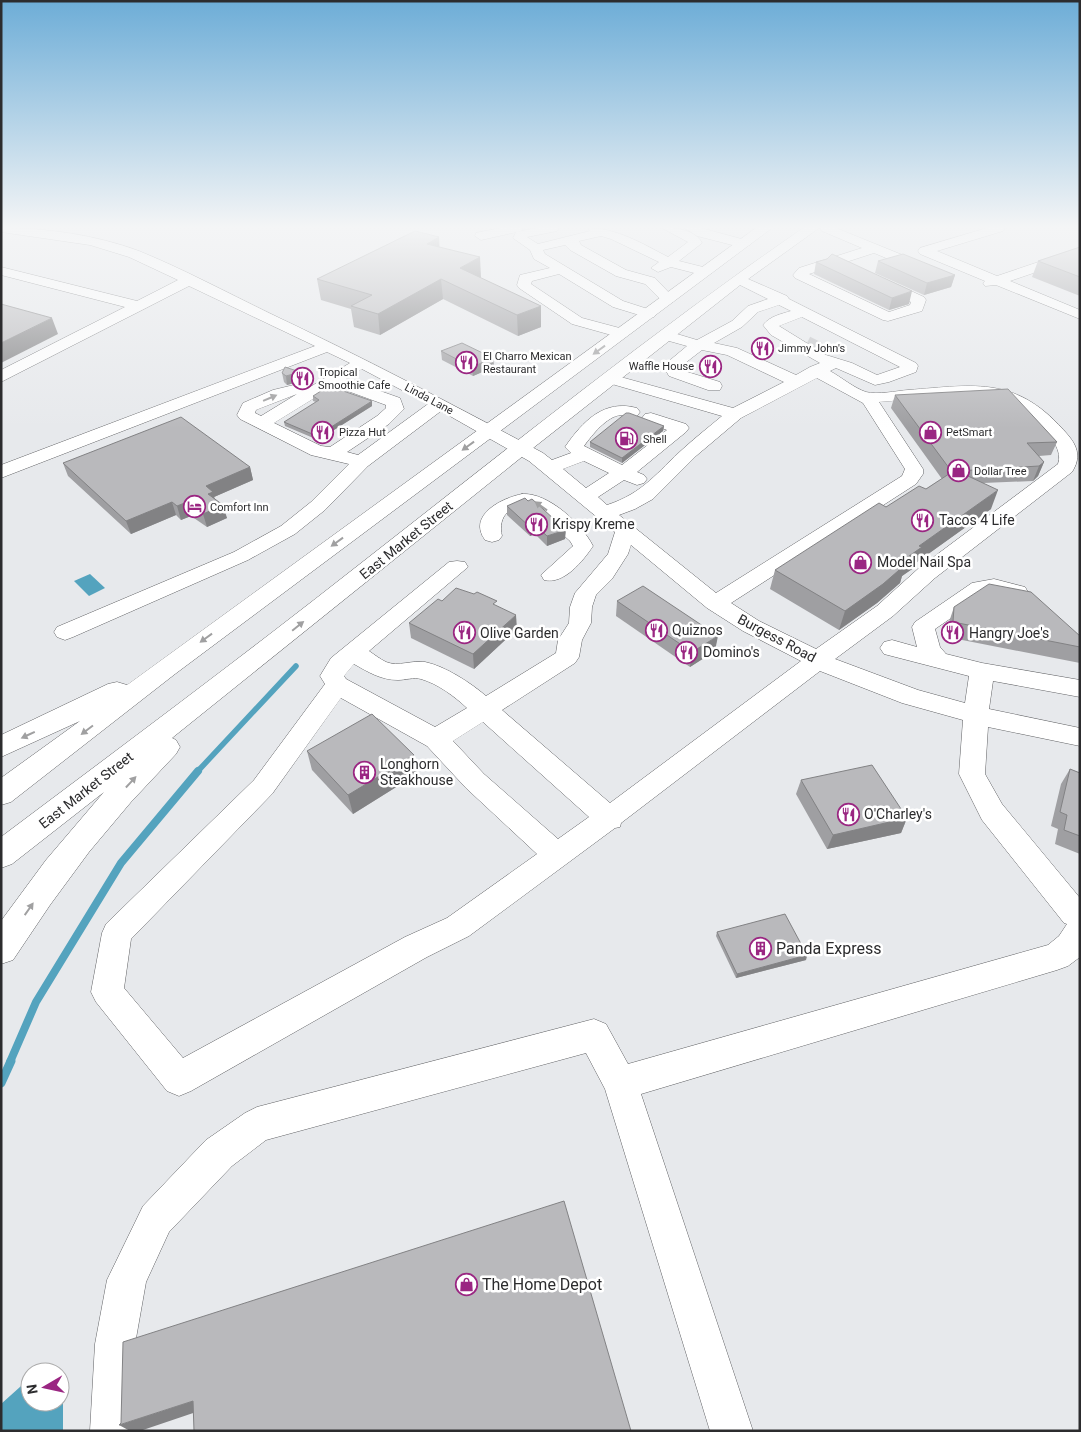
<svg xmlns="http://www.w3.org/2000/svg" width="1081" height="1432" viewBox="0 0 1081 1432" font-family="Roboto,sans-serif">
<rect width="100%" height="100%" fill="#e7e9ec"/>
<g fill="#54a3be">
<path d="M90,574L105,588L89,596L74,581Z"/>
<path d="M30,1378V1402H60V1379L63,1381V1431H1V1404Z"/>
</g>
<g fill="none" stroke-linecap="round" stroke-linejoin="round">
<path stroke="#54a3be" stroke-width="5.5" d="M197,772L296,666"/>
<path stroke="#54a3be" stroke-width="8" d="M10,1062L36,1002L121,863L198,771"/>
<path stroke="#54a3be" stroke-width="9" d="M1,1083L11,1061"/>
<path stroke="#c2c3c6" stroke-width="14" stroke-dasharray="14 7" stroke-linecap="butt" d="M807,343L827,353"/>
<defs>
<g id="minor">
<path d="M1,228C47,228 96,235 139,251C183,269 226,292 269,313C362,357 452,404 543,453L552,460L571,453L565,447C583,421 604,399 637,408L640,412L637,416C631,417 627,415 621,415C607,416 592,435 584,446L622,465L667,430L645,422L642,418L645,414L651,413L686,424L689,428L686,432L637,472L644,475L647,479L644,483L637,485L624,480L598,497L607,505C644,493 657,472 684,448C696,437 709,427 722,416L605,382L603,379L605,376H617L733,408L784,382L727,355L702,350L680,367L681,370L720,382L722,386L720,390H708L669,376L663,366L687,346L662,339L659,336L662,333L667,331L697,340L732,321L748,306L768,299L734,282L732,279L739,275L787,296L789,299L916,363L918,366L916,372L889,382L875,385L836,368L830,371C841,377 854,388 866,392C878,395 896,391 908,390C977,385 1017,375 1068,435C1078,447 1081,458 1072,472L935,578L893,616L835,659L918,690L965,703L969,676L884,654L880,648L884,642L892,640L917,647L912,627L915,622L972,583L994,579L1025,587L1028,592L1025,597C1011,600 1000,592 986,594L935,629L940,647L946,654L982,663L1080,680V697L993,681L989,709L1080,728V746L988,727L985,774L1002,804L1080,898V957L1068,966L1057,970L641,1094L753,1431H710L605,1089L586,1053L266,1140L232,1166L169,1232L146,1282L135,1344L134,1431H90L95,1344L107,1280L143,1206L206,1140L245,1113L257,1107L594,1019L606,1024L628,1064L1048,945L1059,936L1067,924L1064,923L982,820L959,774L963,720L902,703L820,671L621,823L620,827L615,828L469,936L427,957L191,1091L179,1096L167,1091L96,1002L91,992L102,933L106,924L254,780L325,684L320,676L331,658L449,562L457,561L465,562L468,567L369,651C375,655 380,659 386,662C398,667 412,660 425,662C445,666 471,683 486,696L556,653L558,640L569,623L570,607L575,593L608,554L615,532L529,461L441,411L368,466L325,510L295,534L248,560L73,637L65,640L57,637L54,632L57,627L234,552L281,526L311,502L349,464L311,455L240,419L237,415L243,403L273,390L302,383L310,387L350,363L327,352L1,478V465L315,346L189,286L1,382V370L125,307L1,275V267L137,301L178,280L129,257L90,245L1,232ZM779,305L791,311C781,314 770,316 763,325L771,335L820,363L810,367L796,375L737,348L714,343L742,327L758,312ZM802,317L900,367L877,375L852,363L826,355L779,326ZM362,369L428,404L358,455L347,452L389,424L404,409L400,398L346,379ZM817,378L863,403L905,469L902,476L716,593L619,515L635,509L653,499L696,456L741,418ZM334,386L386,405V408L377,416L330,447L321,446L274,423ZM297,394L261,416L255,413L256,410ZM965,395C977,395 989,395 1000,399C1020,406 1067,440 1058,464L919,568L877,606L816,649L759,621L731,603L916,484L923,474V469L879,402ZM584,461L609,473L586,488L563,469ZM631,545L707,608L743,631L801,661L610,803L502,710L575,663L579,657L582,640L591,623L592,607L596,595L612,579L628,554ZM354,664C368,672 381,680 398,680C405,680 414,677 421,679C438,684 454,696 467,708L435,727L346,679L344,676ZM341,698L427,746L466,788L537,854L447,918L405,937L183,1058L124,988L131,939L272,794ZM483,722L589,817L558,839L484,774L453,741Z"/>
<path d="M501,228H523L521,231L481,240L475,236L476,233Z"/>
<path d="M537,228H559L557,231L527,237L538,244L590,231L588,228C617,228 643,244 668,257L688,242L662,228C674,227 696,230 702,243L679,261L711,269L713,272L706,276L671,267L658,272L651,268L659,262L611,239L601,236L579,241L581,245L626,270L655,278L675,299L673,302H663L645,284L616,276L570,250L565,245L543,250L545,254L623,301L654,311L656,314L654,317L649,318L613,307L559,274L532,281L531,284L582,318L627,330L630,333L627,336L622,338L572,324L519,288L517,285L520,275L550,268L534,259L530,250L513,238L516,232Z"/>
<path d="M685,228H701L749,241L751,244L744,248L697,236Z"/>
<path d="M820,228H836L932,267L934,270L932,273H922L874,253L809,274L889,312L910,305L911,302L875,285L873,282L875,279H885L924,297L926,300L922,311L888,321L883,320L795,278L793,275L799,268L862,248L822,231Z"/>
<path d="M987,228H1005L1003,231L937,251L997,276L1080,248V257L1010,281L1080,310V319L996,285L985,286L983,283L985,281L920,254L918,251L920,248Z"/>
<path d="M522,494C548,492 582,524 593,546C583,561 564,585 544,580L541,575L573,546L570,541L530,505C511,504 497,516 502,536L499,540L492,542L485,540C467,515 502,498 522,494Z"/>
</g>
<g id="highway">
<path d="M756,228H772L175,674L11,802L1,805V778L80,721L1,757V735L108,684L117,682L127,685Z"/>
<path d="M803,228H819L744,282L528,452L172,738L176,740L180,747L176,754L131,802L89,852L50,905L13,960L1,964V921L46,860L104,792L12,864L1,868V837C121,747 242,657 360,564C506,450 651,333 803,228Z"/>
</g>
</defs>
<use href="#minor" stroke="#616265" stroke-width="1"/>
<use href="#highway" stroke="#616265" stroke-width="1"/>
<use href="#minor" fill="#fff" fill-rule="evenodd"/>
<use href="#highway" fill="#fff" fill-rule="evenodd"/>
</g>
<g fill="#9f9fa2">
<path d="M439,247L481,277L480,278L541,327L518,336L443,299L380,335L354,327L351,309L321,300L317,279Z"/>
<path d="M1080,247V296L1032,277L1038,261Z"/>
<path d="M878,261L955,275L951,287L924,295L875,273Z"/>
<path d="M816,262L909,304L889,310L814,274Z"/>
<path d="M441,351L493,358L494,367L473,376L442,360Z"/>
<path d="M300,372L302,381L287,385L284,382L282,373Z"/>
<path d="M895,395L1057,442L1051,455L1039,456L1044,462L1038,476L1033,481L983,483L991,509L917,562L915,567L902,576L900,583L877,603L839,630L770,589L775,570L886,507L926,489L942,479L891,408Z"/>
<path d="M313,396L372,401V406L318,440L285,426L284,422L316,402L313,401Z"/>
<path d="M664,426L663,431L622,463L590,447V442Z"/>
<path d="M63,463L250,467L253,480L214,497L227,518L207,527L191,516L181,520L176,515L131,534L68,476Z"/>
<path d="M507,506L565,539L547,546L535,534L530,536L507,515Z"/>
<path d="M442,601L497,606L517,629L474,669L411,638L409,623Z"/>
<path d="M617,601L715,651L690,667L616,616Z"/>
<path d="M954,607L1080,636V663L947,637L949,622Z"/>
<path d="M307,751L417,774L353,814L312,770Z"/>
<path d="M1070,769L1080,773V854L1055,844L1058,829L1051,826L1061,784Z"/>
<path d="M801,780L907,818L901,833L827,849L796,794Z"/>
<path d="M717,932L807,955L806,960L736,978L716,936Z"/>
</g>
<g fill="#828284">
<path d="M439,237L440,257L427,244Z"/>
<path d="M480,257L481,277L461,289L460,268Z"/>
<path d="M955,275L951,287L924,295L927,283Z"/>
<path d="M441,279L443,299L380,335L378,314Z"/>
<path d="M912,291L909,304L889,310L892,298Z"/>
<path d="M541,306V327L518,336L517,315Z"/>
<path d="M52,318L58,334L1,363V343Z"/>
<path d="M493,358L494,367L473,376L472,367Z"/>
<path d="M300,372L302,381L287,385L286,376Z"/>
<path d="M372,401V406L318,440L317,436Z"/>
<path d="M664,426L663,431L622,463V458Z"/>
<path d="M1044,462L1038,476L1033,481L1039,466Z"/>
<path d="M250,467L253,480L214,497L217,505L212,507L206,486Z"/>
<path d="M998,490L991,509L917,562L915,567L902,576L900,583L877,603L839,630L845,611L919,546Z"/>
<path d="M172,502L176,515L131,534L126,521Z"/>
<path d="M187,502L191,516L181,520L177,506Z"/>
<path d="M223,505L227,518L207,527L203,514Z"/>
<path d="M535,525V534L530,536V527Z"/>
<path d="M566,530L565,539L547,546V536Z"/>
<path d="M516,615L517,629L474,669L473,654Z"/>
<path d="M718,636L715,651L690,667L692,652Z"/>
<path d="M414,755L417,774L353,814L348,795Z"/>
<path d="M907,818L901,833L827,849L833,835Z"/>
<path d="M807,955L806,960L736,978L737,974Z"/>
<path d="M193,1401L205,1409L140,1431H130L119,1425Z"/>
</g>
<g fill="#b9b9bc" stroke="#828284">
<path d="M415,231L439,237L427,244L480,257L460,268L541,306L517,315L441,279L378,314L351,306L372,295L317,279Z"/>
<path d="M1080,247V277L1038,261Z"/>
<path d="M832,254L912,291L892,298L816,262L827,259Z"/>
<path d="M903,254L955,275L927,283L878,261Z"/>
<path d="M1,304L52,318L1,343Z"/>
<path d="M462,343L493,358L472,367L441,351Z"/>
<path d="M285,367L300,372L286,376L282,373Z"/>
<path d="M329,386L372,401L317,436L284,422L319,400L313,396Z"/>
<path d="M1008,389L1057,442L1027,443L1044,462L1039,466L957,471L955,470L952,472L895,395Z"/>
<path d="M626,413H629L664,426L622,458L590,442Z"/>
<path d="M181,417L250,467L206,486L213,492L208,494L223,505L203,514L187,502L177,506L172,502L126,521L63,463Z"/>
<path d="M955,470L998,490L919,546L922,547L902,561L906,564L883,584L845,611L775,570L879,503L886,507L919,486L926,489Z"/>
<path d="M525,498L528,501L532,499L566,530L547,536L535,525L530,527L507,506Z"/>
<path d="M989,584L1031,592L1080,636V647L953,622L954,607Z"/>
<path d="M643,586L718,636L692,652L617,601Z"/>
<path d="M456,588L474,594L477,592L497,601L493,604L516,615L473,654L409,623L438,599L442,601Z"/>
<path d="M372,714L414,755L348,795L307,751Z"/>
<path d="M872,765L907,818L833,835L801,780Z"/>
<path d="M1070,769L1080,773V836L1064,830L1067,815L1060,812Z"/>
<path d="M785,914L807,955L737,974L717,932Z"/>
<path d="M564,1201L631,1431H194L193,1401L119,1425L121,1423L123,1342Z"/>
</g>
<defs><path id="oneway-solid" d="M-6-.8H1V-3.2L6.5 0L1 3.2V.8H-6Z" transform="scale(1.25)"/></defs>
<g fill="#a0a0a1">
<use href="#oneway-solid" transform="translate(599 350) rotate(144)"/>
<use href="#oneway-solid" transform="translate(270 398) rotate(-23)"/>
<use href="#oneway-solid" transform="translate(468 446) rotate(144)"/>
<use href="#oneway-solid" transform="translate(541 506) rotate(-144)"/>
<use href="#oneway-solid" transform="translate(337 542) rotate(144)"/>
<use href="#oneway-solid" transform="translate(298 626) rotate(-39)"/>
<use href="#oneway-solid" transform="translate(206 638) rotate(144)"/>
<use href="#oneway-solid" transform="translate(87 730) rotate(143)"/>
<use href="#oneway-solid" transform="translate(28 735) rotate(155)"/>
<use href="#oneway-solid" transform="translate(131 782) rotate(-47)"/>
<use href="#oneway-solid" transform="translate(29 909) rotate(-55)"/>
</g>
<linearGradient id="sky" x2="0" y2="1"><stop stop-color="#6dadd7"/><stop offset="0.53" stop-color="#f4f5f6"/><stop offset="1" stop-color="#f4f5f6" stop-opacity="0"/></linearGradient>
<rect width="1081" height="428" fill="url(#sky)"/>
<defs>
<symbol id="restaurant-ring" viewBox="-11 -11 22 22"><circle r="9.5" fill="#fff" stroke="#9a2682" stroke-width="1.5"/><path d="M-5-6h1v4h1v-4h1v4h1v-4h1v5L-1.5 .5V6h-2V.5L-5-1ZM5-6V6H3V1.5H1.5Q1.5-4 5-6Z" fill="#9a2682"/></symbol>
<symbol id="shop-ring" viewBox="-11 -11 22 22"><circle r="9.5" fill="#fff" stroke="#9a2682" stroke-width="1.5"/><path d="M-5-2.5h2.3a2.7 3.5 0 0 1 5.4 0H5L5.5 6h-11ZM-1.5-2.5h3a1.5 2.3 0 0 0-3 0Z" fill="#9a2682"/></symbol>
<symbol id="fuel-ring" viewBox="-11 -11 22 22"><circle r="9.5" fill="#fff" stroke="#9a2682" stroke-width="1.5"/><path d="M-5.5-6h7V0h2V4h1.3V-2.5L3-4.5l.8-.8L6-3V5H2.5V1h-1V6h-7ZM-4.2-4.7v3.2H.2V-4.7Z" fill="#9a2682"/></symbol>
<symbol id="hotel-ring" viewBox="-11 -11 22 22"><circle r="9.5" fill="#fff" stroke="#9a2682" stroke-width="1.5"/><path d="M-6-4.5h1.5V1H6V5H4.5V3h-9V5H-6ZM-4 0a1.8 1.8 0 1 1 3.6 0ZM.5 0V-2.5h3Q6-2.5 6 0Z" fill="#9a2682"/></symbol>
<symbol id="building-ring" viewBox="-11 -11 22 22"><circle r="9.5" fill="#fff" stroke="#9a2682" stroke-width="1.5"/><path d="M-4-6H4V6H1V3H-1V6H-4ZM-2.5-4.3h1.7v1.8h-1.7ZM.8-4.3h1.7v1.8H.8ZM-2.5-1h1.7V.8h-1.7ZM.8-1h1.7V.8H.8Z" fill="#9a2682"/></symbol>
</defs>
<g fill-rule="evenodd">
<use href="#restaurant-ring" x="750" y="336" width="25" height="25"/>
<use href="#restaurant-ring" x="454" y="350" width="25" height="25"/>
<use href="#restaurant-ring" x="698" y="354" width="25" height="25"/>
<use href="#restaurant-ring" x="290" y="366" width="25" height="25"/>
<use href="#restaurant-ring" x="310" y="420" width="25" height="25"/>
<use href="#shop-ring" x="918" y="420" width="25" height="25"/>
<use href="#fuel-ring" x="614" y="426" width="25" height="25"/>
<use href="#shop-ring" x="946" y="458" width="25" height="25"/>
<use href="#hotel-ring" x="182" y="494" width="25" height="25"/>
<use href="#restaurant-ring" x="910" y="508" width="25" height="25"/>
<use href="#restaurant-ring" x="524" y="512" width="25" height="25"/>
<use href="#shop-ring" x="848" y="550" width="25" height="25"/>
<use href="#restaurant-ring" x="644" y="618" width="25" height="25"/>
<use href="#restaurant-ring" x="452" y="620" width="25" height="25"/>
<use href="#restaurant-ring" x="940" y="620" width="25" height="25"/>
<use href="#restaurant-ring" x="674" y="640" width="25" height="25"/>
<use href="#building-ring" x="352" y="760" width="25" height="25"/>
<use href="#restaurant-ring" x="836" y="802" width="25" height="25"/>
<use href="#building-ring" x="748" y="936" width="25" height="25"/>
<use href="#shop-ring" x="454" y="1272" width="25" height="25"/>
</g>
<g text-anchor="middle" dominant-baseline="central" stroke-width="5" stroke-linejoin="round" paint-order="stroke">
<g font-size="11" fill="#2c2c2e" stroke="#fff" text-anchor="start">
<text x="778" y="348">Jimmy John's</text>
<text x="483" y="356">El Charro Mexican<tspan x="483" dy="13">Restaurant</tspan></text>
<text x="694" y="366" text-anchor="end">Waffle House</text>
<text x="318" y="372">Tropical<tspan x="318" dy="13">Smoothie Cafe</tspan></text>
<text x="339" y="432">Pizza Hut</text>
<text x="946" y="432">PetSmart</text>
<text x="643" y="439">Shell</text>
<text x="974" y="471">Dollar Tree</text>
<text x="210" y="507">Comfort Inn</text>
</g>
<g font-size="11" fill="#2c2c2e" stroke="#fff">
<text transform="translate(429 399) rotate(28)">Linda Lane</text>
</g>
<g font-size="14" fill="#2c2c2e" stroke="#fff" text-anchor="start">
<text x="939" y="520">Tacos 4 Life</text>
<text x="552" y="524">Krispy Kreme</text>
<text x="877" y="562">Model Nail Spa</text>
<text x="672" y="630">Quiznos</text>
<text x="480" y="633">Olive Garden</text>
<text x="969" y="633">Hangry Joe's</text>
<text x="703" y="652">Domino's</text>
<text x="380" y="764">Longhorn<tspan x="380" dy="16">Steakhouse</tspan></text>
<text x="864" y="814">O'Charley's</text>
</g>
<g font-size="14" fill="#2c2c2e" stroke="#fff">
<text transform="translate(406 540) rotate(-39)">East Market Street</text>
<text transform="translate(777 638) rotate(28)">Burgess Road</text>
<text transform="translate(86 790) rotate(-38)">East Market Street</text>
</g>
<g font-size="16" fill="#2c2c2e" stroke="#fff" text-anchor="start">
<text x="776" y="948">Panda Express</text>
<text x="482" y="1284">The Home Depot</text>
</g>
</g>
<rect width="1081" height="1432" fill="none" stroke="#2c2c2e" stroke-width="5"/>
<g transform="translate(45 1387) rotate(261)"><circle r="24" fill="#ffffff" stroke="#ababab"/>
<path d="M0-4L9 19L0 12L-9 19Z" fill="#9a2682"/>
<text y="-8" font-size="14" font-weight="bold" text-anchor="middle" fill="#2c2c2e">N</text>
</g>
</svg>
